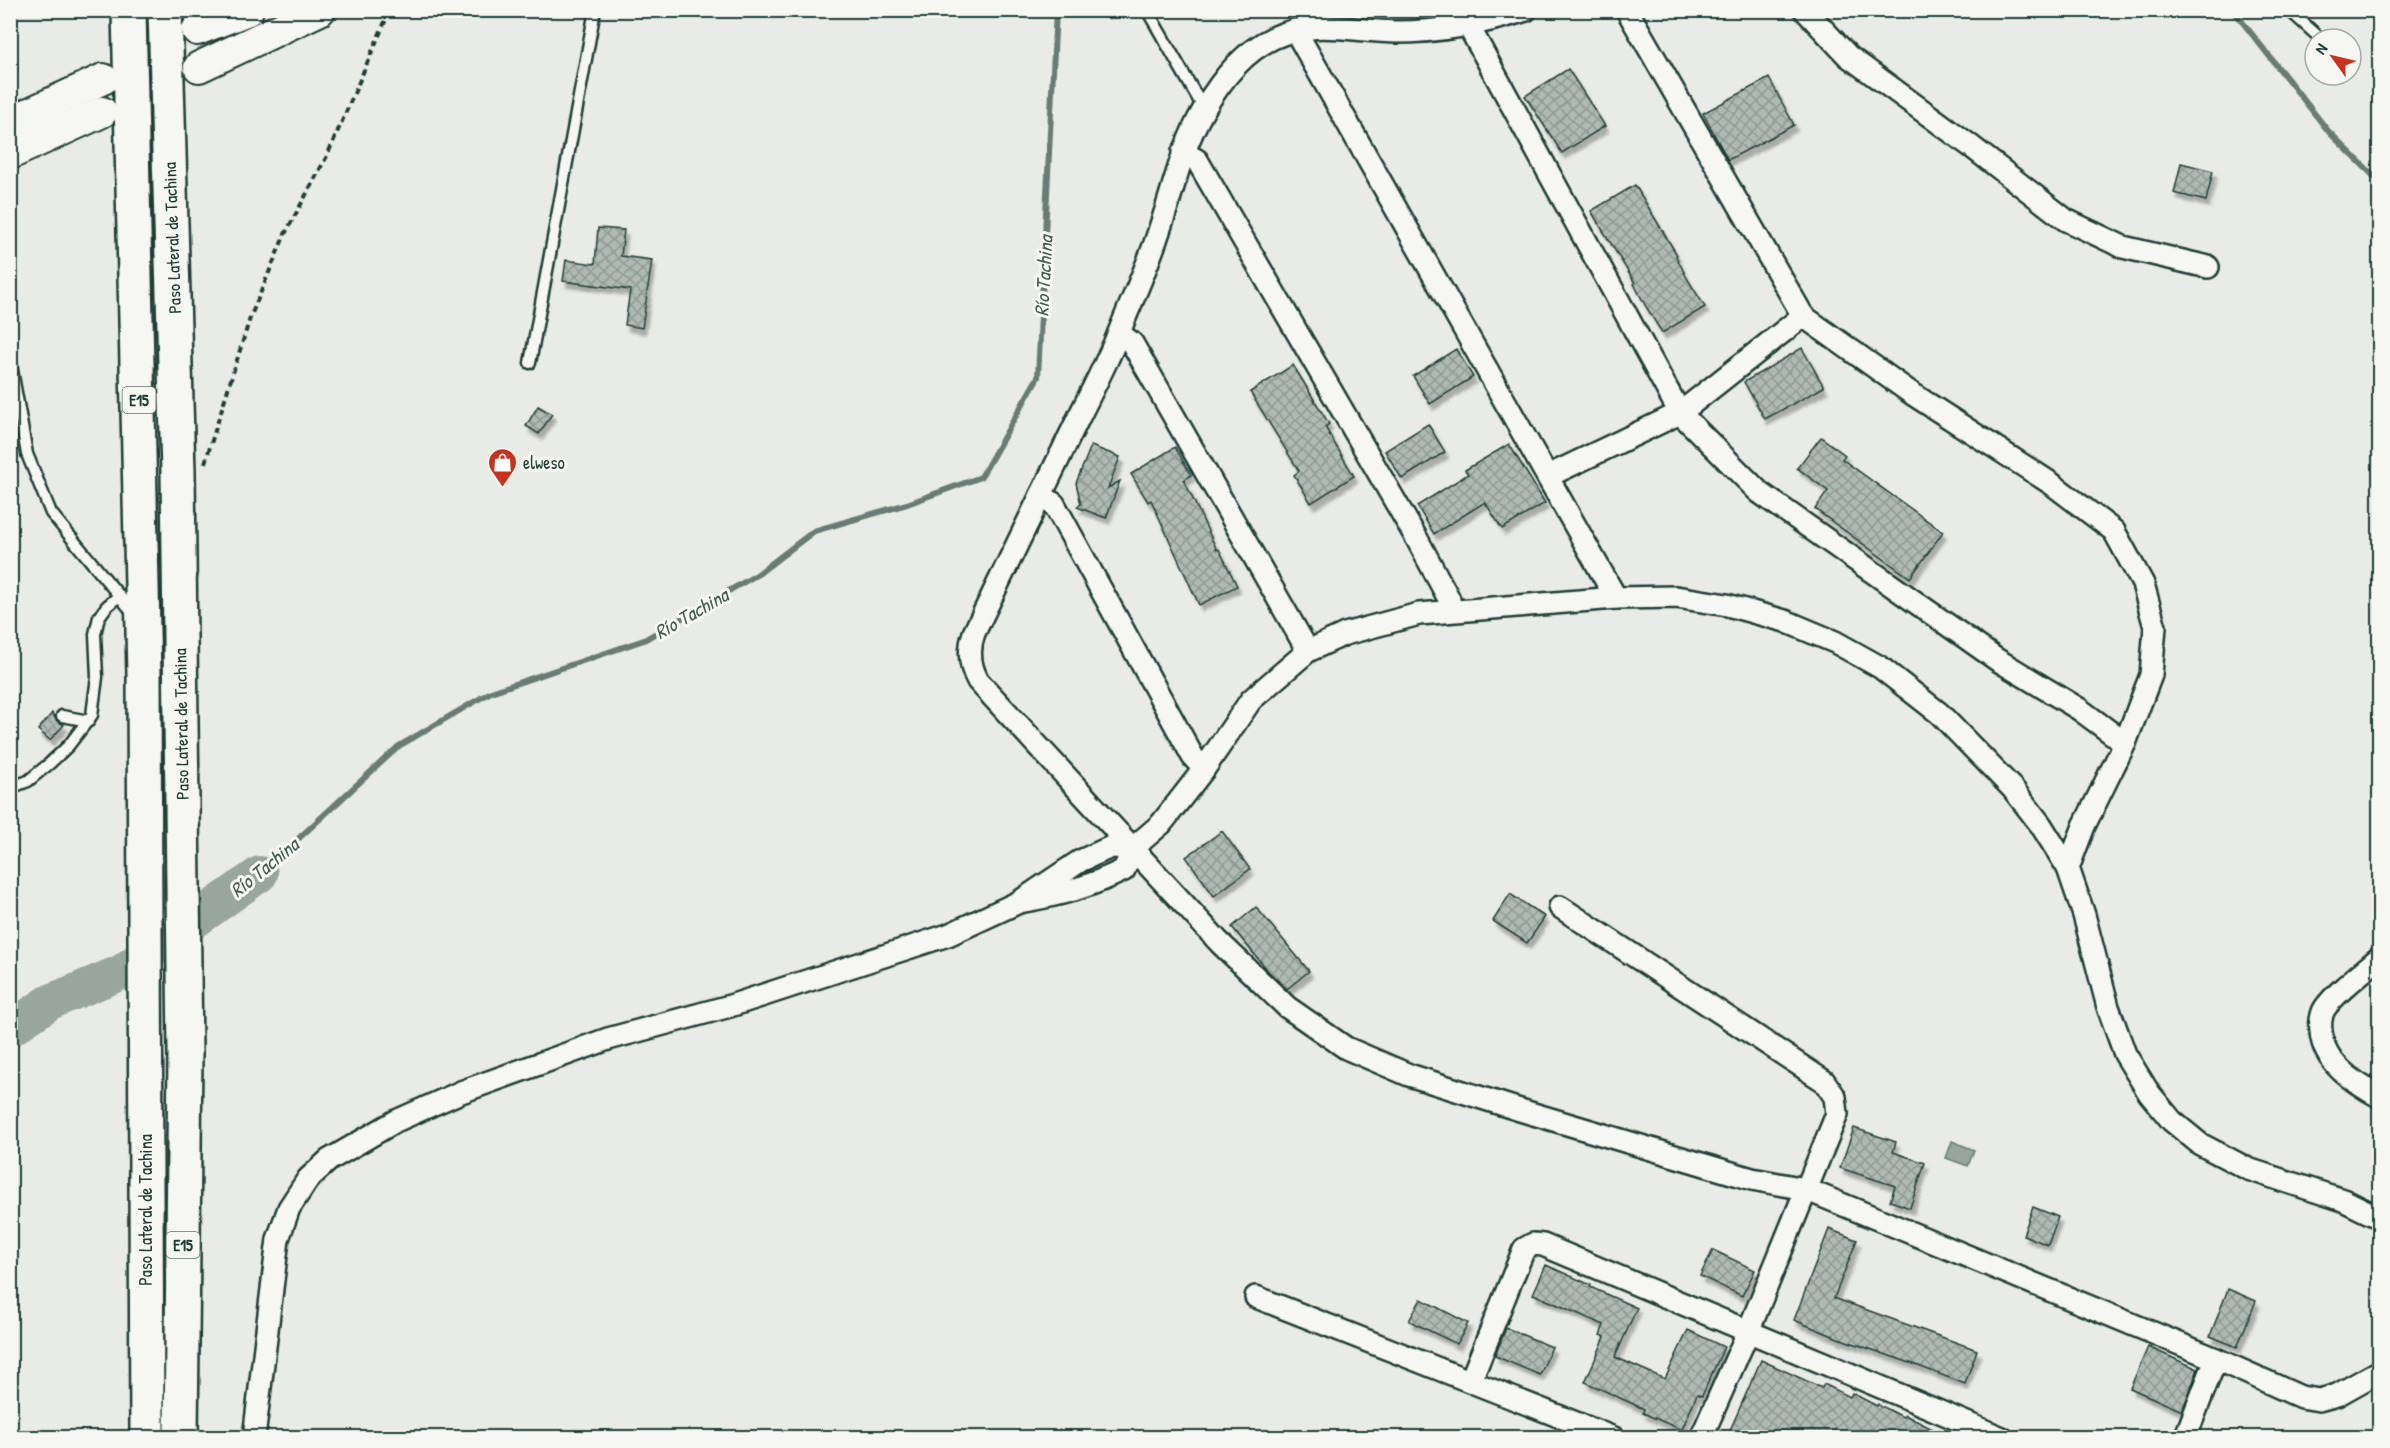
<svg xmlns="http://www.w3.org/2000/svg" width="2390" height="1448" viewBox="0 0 2390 1448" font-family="'Patrick Hand',sans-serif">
<defs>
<pattern id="building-cross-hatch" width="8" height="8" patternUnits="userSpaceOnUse" patternTransform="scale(1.5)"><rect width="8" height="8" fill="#b0bab5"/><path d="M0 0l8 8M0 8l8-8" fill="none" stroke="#8f9894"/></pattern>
<filter id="shadow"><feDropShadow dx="3.5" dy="6" stdDeviation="1.5" flood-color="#0004"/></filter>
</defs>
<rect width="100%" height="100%" fill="#e9ebe7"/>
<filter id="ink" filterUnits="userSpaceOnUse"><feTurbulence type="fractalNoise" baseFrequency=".0167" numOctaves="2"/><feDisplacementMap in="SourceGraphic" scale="12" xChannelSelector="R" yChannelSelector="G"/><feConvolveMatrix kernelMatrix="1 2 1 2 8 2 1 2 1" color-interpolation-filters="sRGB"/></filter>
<g filter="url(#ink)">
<path fill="#99a6a0" stroke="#687c75" stroke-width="1.5" d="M1952,1141L1974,1150L1968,1166L1946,1158Z"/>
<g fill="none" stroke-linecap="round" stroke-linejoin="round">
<g stroke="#687c75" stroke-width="6">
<path d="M2233,10L2329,132L2380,182"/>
<path d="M260,874L399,746L491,692L644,640L758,574L814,531L907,504L981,477L1038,377L1056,10"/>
</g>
<path stroke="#99a6a0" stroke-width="36" d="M10,1029L50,1002L122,972L260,874"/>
</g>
<g fill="url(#building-cross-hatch)" stroke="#1f3d34" stroke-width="1.5" filter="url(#shadow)">
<path d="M1568,69L1605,126L1562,153L1525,96Z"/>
<path d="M1769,78L1794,125L1728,160L1703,113Z"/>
<path d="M2181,163L2213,171L2206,201L2174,193Z"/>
<path d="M1635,185L1677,255L1676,256L1687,278L1705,307L1662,333L1645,305L1634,284L1635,283L1591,211Z"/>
<path d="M598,228L624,230L621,256L652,260L642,328L625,325L630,290L563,281L566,260L595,264Z"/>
<path d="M1802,348L1824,387L1765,419L1744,382Z"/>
<path d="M1456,349L1473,377L1430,404L1413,376Z"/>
<path d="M1293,365L1329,424L1325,427L1354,476L1311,503L1294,475L1299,471L1250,392Z"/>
<path d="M538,406L552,414L539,434L526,426Z"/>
<path d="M1428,424L1445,452L1402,479L1385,451Z"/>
<path d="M1821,437L1845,455L1842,459L1943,532L1910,578L1815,509L1828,491L1797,468Z"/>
<path d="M1509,444L1545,503L1502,529L1485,502L1434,534L1417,506L1468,474L1465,470Z"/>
<path d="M1091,446L1120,457L1108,488L1120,481L1106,518L1077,507L1081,504L1076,483Z"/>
<path d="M1175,447L1191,475L1184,480L1217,550L1219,549L1237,586L1199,605L1151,500L1148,502L1131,474Z"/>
<path d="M52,713L57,721L64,725L50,740L38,730Z"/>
<path d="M1222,831L1250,869L1214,896L1186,857Z"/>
<path d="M1510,894L1545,917L1527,943L1493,921Z"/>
<path d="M1256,907L1309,971L1287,989L1269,972L1232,927Z"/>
<path d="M1854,1128L1896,1142L1893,1152L1925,1163L1910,1208L1890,1201L1895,1186L1840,1168Z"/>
<path d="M2033,1207L2058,1217L2048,1245L2023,1235Z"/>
<path d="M1829,1229L1857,1240L1834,1298L1977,1350L1965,1384L1916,1365L1838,1338L1794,1320Z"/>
<path d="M1713,1250L1755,1270L1742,1296L1700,1276Z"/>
<path d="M1546,1265L1591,1285L1590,1287L1637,1308L1615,1357L1665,1379L1688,1330L1724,1347L1702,1396L1697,1394L1682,1430L1643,1413L1644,1409L1585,1382L1605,1337L1600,1335L1604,1325L1533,1294Z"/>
<path d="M2228,1289L2256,1301L2237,1347L2210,1336Z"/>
<path d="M1421,1299L1468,1323L1457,1344L1409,1321Z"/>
<path d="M1506,1328L1552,1347L1540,1375L1495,1356Z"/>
<path d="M2148,1347L2198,1369L2182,1411L2130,1388Z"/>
<path d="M1761,1360L1822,1388L1824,1384L1850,1397L1852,1393L1877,1406L1878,1404L1903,1417L1905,1415L1948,1437H1727Z"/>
</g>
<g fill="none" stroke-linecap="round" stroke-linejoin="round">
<defs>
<g id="lane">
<path d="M1147,10L1204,109"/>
<path d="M2289,10L2321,39"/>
<path d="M10,359L27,454L51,513L135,615"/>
<path d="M530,363L595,10"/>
<path d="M62,716L89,721"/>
<path d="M10,788L28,781L49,764L69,745L92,715L97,677L95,634L99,617L107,606L119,596"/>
</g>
<g id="street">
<path d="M1526,10C1485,23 1441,32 1397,32C1354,32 1315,18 1273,38C1243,52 1219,83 1203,111C1182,147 1174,187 1161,225C1150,261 1134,295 1120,330C1108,361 1091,392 1076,423C1042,493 1008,563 974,633C968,650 969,665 978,681L1220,943L1287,1007L1346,1048L1409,1075L1520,1110L1752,1179L1805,1189L2216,1359L2301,1397L2319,1400L2337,1395L2380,1371"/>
<path d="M1805,10L1848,56L1972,147L2066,220L2123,247L2208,267"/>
<path d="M1468,25L1680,413L1759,492L1996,659L2079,709L2125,743L2084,826L2068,868"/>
<path d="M1295,30L1616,598"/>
<path d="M1183,152L1197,160L1417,539L1449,599L1450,611"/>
<path d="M1803,316L1911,393L2052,484L2114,531L2143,584L2155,627L2151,675L2125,743"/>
<path d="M1119,333L1132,343L1308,651"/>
<path d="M1548,476L1680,413L1803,316L1627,10"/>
<path d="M1041,495L1054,504L1193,757L1204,769"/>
<path d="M1019,902C1060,895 1087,888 1124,870L1133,848L1161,824L1204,769L1251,700L1308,651L1345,634L1419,614L1616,598L1676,597L1727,605L1785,621L1835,642L1880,667L1939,713L2013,789L2041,825L2068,868L2084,915L2108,1007L2125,1054L2149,1093L2172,1121L2200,1144L2248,1169L2343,1200L2380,1218"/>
<path d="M1560,907L1824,1081L1835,1097L1837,1114L1748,1332L1701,1438"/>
<path d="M2380,957C2362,973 2339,989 2325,1008C2321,1014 2320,1024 2321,1031C2323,1063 2353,1082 2380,1097"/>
<path d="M1256,1297L1614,1438"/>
<path d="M1471,1380L1524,1249L1533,1244L1543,1245L2002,1438"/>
<path d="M254,1438L278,1239L289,1208L308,1179L329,1160L396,1121L461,1092L608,1039L730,1006L948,935L1019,902L1080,861L1111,847L1133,848"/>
<path d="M2185,1438L2216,1359"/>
</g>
<g id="secondary">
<path d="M197,30L248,10"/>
<path d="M199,67L320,10"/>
<path d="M10,122L103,79"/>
<path d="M10,154L102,112"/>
</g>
<g id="highway">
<path d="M129,10L144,675L147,1438"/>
<path d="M165,10L178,472L185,1053L181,1438"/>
</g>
</defs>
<use href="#lane" stroke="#1f3d34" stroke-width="15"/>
<use href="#street" stroke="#1f3d34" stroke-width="26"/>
<use href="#secondary" stroke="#1f3d34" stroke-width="34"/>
<use href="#highway" stroke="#1f3d34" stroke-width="38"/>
<path stroke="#1f3d34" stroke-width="4" stroke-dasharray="6 4.5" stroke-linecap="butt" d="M205,463L250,318L285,234L327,156L390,10"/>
<use href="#lane" stroke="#f6f6f2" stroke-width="10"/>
<use href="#street" stroke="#f6f6f2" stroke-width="21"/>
<use href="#secondary" stroke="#f6f6f2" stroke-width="30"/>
<use href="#highway" stroke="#f6f6f2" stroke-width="33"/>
</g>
</g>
<defs>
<symbol id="shop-pin" viewBox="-11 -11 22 30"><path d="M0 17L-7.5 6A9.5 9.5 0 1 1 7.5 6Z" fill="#c8321e" stroke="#f6f6f2"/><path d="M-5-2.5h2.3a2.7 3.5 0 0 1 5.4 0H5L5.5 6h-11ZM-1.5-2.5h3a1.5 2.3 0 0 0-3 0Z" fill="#fff"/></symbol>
</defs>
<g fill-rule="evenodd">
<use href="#shop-pin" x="486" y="446" width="33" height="45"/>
</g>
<g text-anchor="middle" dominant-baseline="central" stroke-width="6" stroke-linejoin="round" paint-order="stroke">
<g fill="#f6f6f2" stroke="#60746d" stroke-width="1.5">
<rect x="122.5" y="387" width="33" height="26" rx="4.5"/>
<rect x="166.5" y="1232" width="33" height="26" rx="4.5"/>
</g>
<g font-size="16" font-weight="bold" fill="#1f3d34">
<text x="139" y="400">E15</text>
<text x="183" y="1245">E15</text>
</g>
<g font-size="18" fill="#1f3d34" stroke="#f6f6f2">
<text transform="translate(172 238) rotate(-92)">Paso Lateral de Tachina</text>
<text transform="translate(181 724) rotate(-91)">Paso Lateral de Tachina</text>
<text transform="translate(145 1210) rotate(-90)">Paso Lateral de Tachina</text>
</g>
<g font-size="18" fill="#1f3d34" stroke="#f6f6f2" text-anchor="start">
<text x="523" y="462">elweso</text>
</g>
<g font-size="20" font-style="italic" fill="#445c54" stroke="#f6f6f2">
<text transform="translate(1043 276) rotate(-87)">Río Tachina</text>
<text transform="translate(691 613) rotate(-30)">Río Tachina</text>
<text transform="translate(264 867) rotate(-39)">Río Tachina</text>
</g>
</g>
<rect width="2390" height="1448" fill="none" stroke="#f6f6f2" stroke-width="36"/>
<rect x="18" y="18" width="2354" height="1412" fill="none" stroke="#1f3d34" stroke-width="2" filter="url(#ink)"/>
<g transform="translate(2333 57) rotate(304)"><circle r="28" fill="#f6f6f2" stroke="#a0aca6" stroke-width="1.5"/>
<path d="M0-4.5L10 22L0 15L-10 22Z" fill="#c8321e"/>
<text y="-9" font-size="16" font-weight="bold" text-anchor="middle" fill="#1f3d34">N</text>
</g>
</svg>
